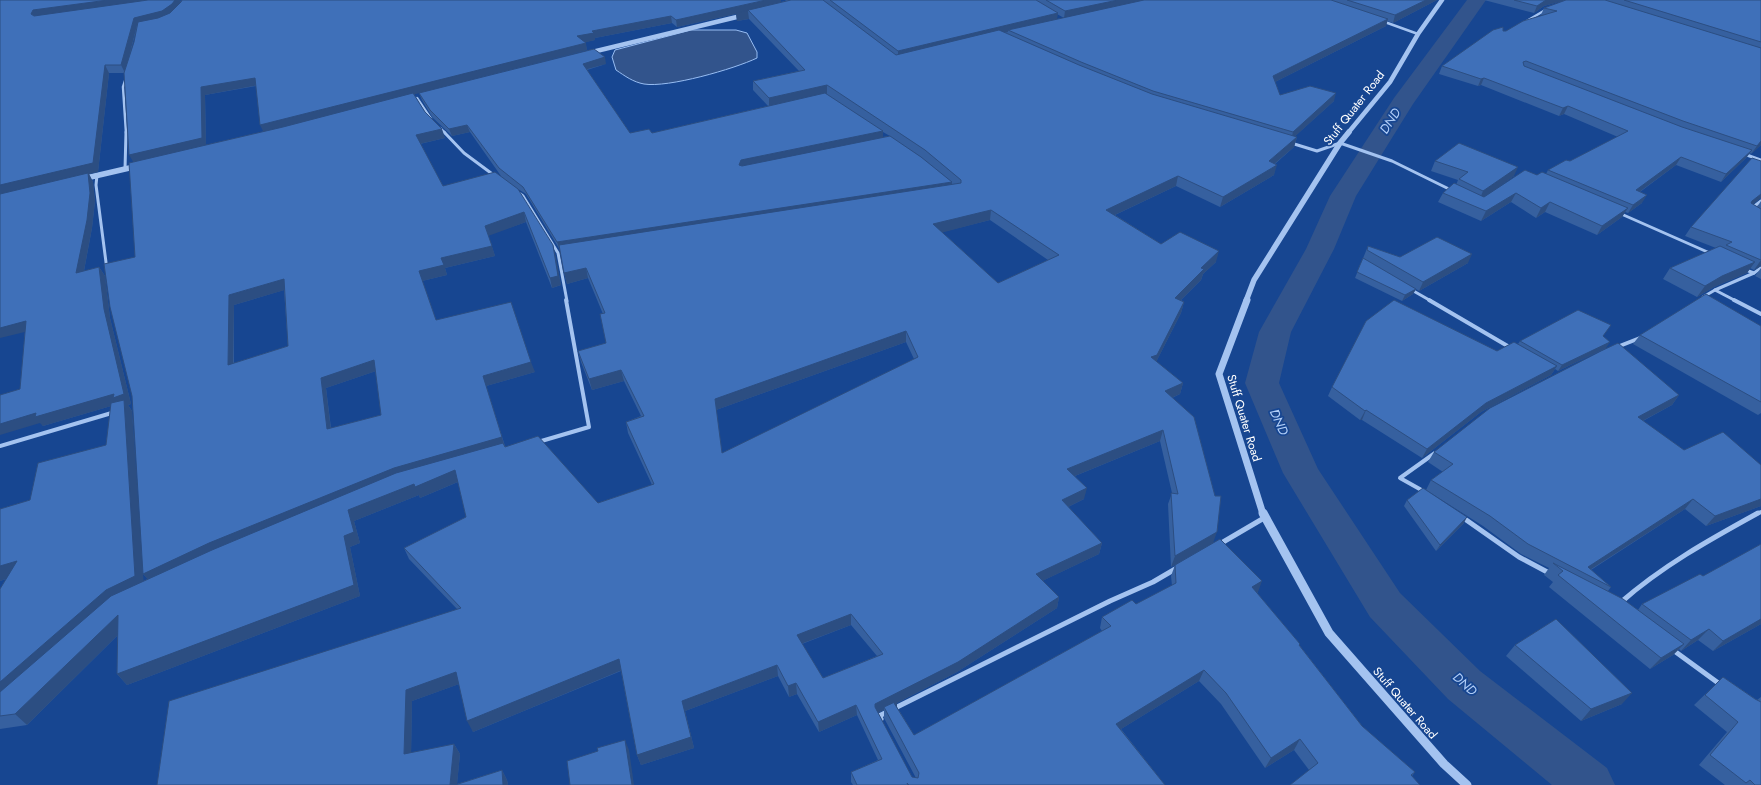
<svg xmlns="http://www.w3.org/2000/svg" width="1761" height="785" viewBox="0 0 1761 785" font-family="Jost,sans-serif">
<rect width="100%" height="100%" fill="#174691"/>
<path fill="#32548c" stroke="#97bdf3" d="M691,30H736L747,33L757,52V58C734,69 668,88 644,84C633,82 625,76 616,70L612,57L615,50Z"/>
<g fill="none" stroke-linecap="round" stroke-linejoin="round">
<path fill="#32548c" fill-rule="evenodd" d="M1467,0H1486L1413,104L1356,196L1334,249L1291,332L1279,383L1318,469L1400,593L1480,671L1607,768L1615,785H1552L1448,699L1370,617L1283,473L1245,383L1259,332L1306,249L1330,196L1394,98Z"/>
<g stroke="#a4c3f0" stroke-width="2.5">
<path d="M1382,21L1418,34"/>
<path d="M1525,22L1547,9"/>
<path d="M417,98L431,119"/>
<path d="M440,128L445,133"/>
<path d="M126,133L123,87L126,78"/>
</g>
<g stroke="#a4c3f0" stroke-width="3">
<path d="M444,132L464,153L495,176"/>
<path d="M1291,143L1317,151L1340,143L1392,161L1451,190"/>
<path d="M1744,154L1761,160"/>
<path d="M125,169L126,132"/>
<path d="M97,175L96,185L107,270"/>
<path d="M519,193L523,196L558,253L567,301"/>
<path d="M1752,208L1761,201"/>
<path d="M1619,213L1712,254"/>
<path d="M1743,269L1754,273"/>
<path d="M1410,289L1431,301"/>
<path d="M1715,290L1754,273L1761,268"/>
<path d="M1703,297L1715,290L1736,301"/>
</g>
<g stroke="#a4c3f0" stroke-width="4">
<path d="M1429,300L1511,348"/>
<path d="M1734,300L1761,314"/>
<path d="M1617,347L1640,338"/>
<path d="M538,442L589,427L566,300"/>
<path d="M0,446L115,412"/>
<path d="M1425,492L1400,478L1435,453"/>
<path d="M1756,514L1761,512"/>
</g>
<g stroke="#a4c3f0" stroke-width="5">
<path d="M1462,517L1519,557L1551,574"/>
<path d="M1218,545L1264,518"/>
<path d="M1620,603C1662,566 1709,540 1758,513"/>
<path d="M1673,650L1721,685"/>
<path d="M881,719L879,716L1110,601L1153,582L1177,568"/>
</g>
<g stroke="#a4c3f0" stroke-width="4.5">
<path d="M588,53L745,15"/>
<path d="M1348,133L1390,82L1418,34L1442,0"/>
</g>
<g stroke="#a4c3f0" stroke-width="5.5">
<path d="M82,179L138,166"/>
<path d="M1246,301L1254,280L1340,143L1349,132"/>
</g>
<path stroke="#a4c3f0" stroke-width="7" d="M1247,300L1219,374L1263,514"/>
<path stroke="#a4c3f0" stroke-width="9" d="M1263,513L1329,633L1444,764L1467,785"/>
</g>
<g fill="#36609f" fill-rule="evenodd">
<path d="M0,0H180L181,2L182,0H781V2L786,1L785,0H1437L1393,23L1387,21L1386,26L1275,82L1280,95L1334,101L1294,137H1297L1294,147L1275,164L1274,175L1220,207L1176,186L1115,215L1161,244L1216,262L1203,274L1201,280L1181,300L1184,302L1181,313L1156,362L1183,383L1180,394L1172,398L1213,543L1171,567L1168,504L1172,493L1160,441L1075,476L1084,499L1068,507L1102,543L1099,554L1042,581L1059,597L1057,608L957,672L897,703V707L914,735L1102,631L1100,628L1102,617L1136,604L1172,586L1171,576L1175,565L1258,592L1257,593L1300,644V646L1362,726L1415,772L1412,776L1309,770L1294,750L1265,768L1221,704L1199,681L1121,729L1165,785H853L851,782V772L878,760L857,715L819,732L797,694L789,697L778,676L685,711L694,748L641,765L637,755L621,671L473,732L459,684L412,701L411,753L454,744L460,754L457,784L502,770L507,780L508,785H157L457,609L409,559L404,548L466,517L458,482L420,498L419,495L354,521L360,543L350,547L360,596L127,685L117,674V636L27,725L0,729V589L6,579L0,581V509L30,500L106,445L111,406L43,426L20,389L25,332ZM736,14L737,21L749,19L799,71L753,81V90L768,106L652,133H630L587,70L606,64L419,93L422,100L432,117L452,136L470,132L501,176L443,186L420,144L445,138L425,112L414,94L587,50L585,42L595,40V38L672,23L677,27ZM1057,14L1064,18L1057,19ZM137,27L134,42L128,62ZM109,73H124L133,162L143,574L148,579L143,581L132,411L128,405L131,404L110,318L105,276L99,267L84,271L92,228L95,201L93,182L89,174L98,172ZM256,86L264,132L206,145L205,95ZM883,132L890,136L883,137ZM518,189L526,194L560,250L564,273L567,284L588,278L603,314L606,343L578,351L581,362L592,390L624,381L641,416L626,422L628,433L652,485L598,503L505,446L486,386L535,372L436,320L422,281L447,275L445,268L495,256L488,235L526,222L552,288L561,285L555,254ZM990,220L1048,260L998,283L942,232ZM284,290L288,346L234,363V305ZM906,342L914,359L722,453L716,410ZM376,371L381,415L331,428L326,388ZM851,625L877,656L823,678L802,644ZM884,710V718L916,778L912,777L878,713Z"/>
<path d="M1484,0H1761V145L1751,154L1750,153L1746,158L1721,182L1676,165L1640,192L1642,203L1628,213L1625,212L1622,217L1597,235L1545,212L1536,218L1511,202L1481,221L1438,202L1443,193L1456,185L1458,180L1431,171L1435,161L1514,176L1484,197L1537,175L1546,174L1548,170L1570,161L1618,137L1564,114L1559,116L1481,85L1478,86L1439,74L1442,66L1503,31H1506L1543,15H1541L1544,8L1565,0L1544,6L1534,13Z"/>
<path d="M1761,161V198L1753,204L1757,207L1761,201V266L1754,270L1750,268L1747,273L1714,287L1697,297L1663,279L1670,268L1716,248L1685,236L1691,227Z"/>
<path d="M1368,246L1400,257L1468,263L1419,291L1416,289L1413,294L1402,301L1355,278Z"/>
<path d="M1761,268V279L1755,276Z"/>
<path d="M1761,326V413L1758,415L1633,344L1640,335Z"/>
<path d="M1603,337L1606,348L1558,371L1555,369L1551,375L1481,412L1422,458L1362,420H1360L1328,396L1332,387L1497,351L1518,344L1520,341Z"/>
<path d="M1679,395L1672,405L1643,421L1684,450L1761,465V506L1706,526L1685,509L1591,570L1611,587L1608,591L1638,610L1642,604L1761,624L1713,651L1698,640L1681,651L1679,649L1673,655L1650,669L1549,587L1553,582L1544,575L1549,568L1521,554L1483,526L1426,490L1431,480L1443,472L1428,462L1434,452Z"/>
<path d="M1407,500L1464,523L1436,551L1404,506Z"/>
<path d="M1515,645L1622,704L1581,721L1506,656Z"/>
<path d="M1723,677L1757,700L1761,697V785H1725L1699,765L1727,732L1694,705Z"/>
</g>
<g fill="#2c4e82">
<path d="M108,0H161L37,17L31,14L33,10Z"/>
<path d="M175,0H180L181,3L166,18L137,25L125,73L121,65L134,18Z"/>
<path d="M766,0H781V4L748,11L749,19L737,21L736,14L677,27L676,20Z"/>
<path d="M1118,0H1150L1064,18L1065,11Z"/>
<path d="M1426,0H1437L1393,23L1395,15Z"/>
<path d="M1546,0H1566L1544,6L1534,13L1537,6Z"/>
<path d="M1058,13L1057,20L1008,30V32L898,58V51Z"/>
<path d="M671,16L672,23L595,38V40L579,44L577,36L592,31Z"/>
<path d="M1388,19L1386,26L1271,84L1273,76Z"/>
<path d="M586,43L587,50L264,133L260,125Z"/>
<path d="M605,57L606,64L584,70L583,64Z"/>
<path d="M105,65L109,73L98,172L89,174L93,182L95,201L92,228L82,281L0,195V185Z"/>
<path d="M255,78L259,85L205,95L206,146L134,163L129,155L201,87Z"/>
<path d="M1484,78L1481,85L1478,86L1481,79Z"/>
<path d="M827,85V95L769,108V98Z"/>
<path d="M1336,93L1334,101L1291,140L1293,132Z"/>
<path d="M1568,106L1564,114L1559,116L1563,108Z"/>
<path d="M467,125L470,132L452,136L449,129Z"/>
<path d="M442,129L445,138L419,144L416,135Z"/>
<path d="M883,131V139L741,168L739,165L741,160Z"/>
<path d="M1297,137L1294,147L1266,171L1269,161Z"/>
<path d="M1761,141V145L1751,154L1757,146Z"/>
<path d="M1752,150L1746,158L1721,182L1726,174Z"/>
<path d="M1681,157L1676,165L1631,198L1636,190Z"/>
<path d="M1277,165L1274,175L1220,207L1223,197Z"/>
<path d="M1518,167L1514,176L1479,201L1483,191Z"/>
<path d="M1178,176L1176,186L1104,220L1106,210Z"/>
<path d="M952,182L951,190L560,250L557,242Z"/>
<path d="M1516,193L1511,202L1481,221L1486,211Z"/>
<path d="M1761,194V198L1746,210L1752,201Z"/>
<path d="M1647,195L1642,203L1628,213L1633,205Z"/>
<path d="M1550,202L1545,212L1536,218L1541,208Z"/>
<path d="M1628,208L1622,217L1597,235L1602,226Z"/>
<path d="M991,210L990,220L933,235V224Z"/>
<path d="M524,212L526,222L488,236L485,226Z"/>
<path d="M553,245L555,254L561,285L552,288L550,278Z"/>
<path d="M492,246L495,256L445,268L447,275L422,281L419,271L441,258Z"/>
<path d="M1219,251L1216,262L1203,274L1201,280L1172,309L1175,298L1201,268Z"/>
<path d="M1472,254L1468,263L1419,291L1423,282Z"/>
<path d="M1761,260V266L1754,270Z"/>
<path d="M1755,262L1747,273L1714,287L1697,297L1705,286L1722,276Z"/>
<path d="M99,267L105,276L110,318L131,404L128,405L132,411L144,587L0,703V682L106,590L118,404L43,426L40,423L0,435V424L36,413L114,394Z"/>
<path d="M586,268L588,278L567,284L564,273Z"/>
<path d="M284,279L288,289L234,305L233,375L228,365L229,295Z"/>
<path d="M1416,289L1413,294L1402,301L1405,295Z"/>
<path d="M1184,302L1181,313L1154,366L1151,357Z"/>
<path d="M26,321L33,330L0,338V328Z"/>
<path d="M906,331V342L716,410L715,399Z"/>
<path d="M1610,342L1606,348L1558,371L1562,365Z"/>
<path d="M374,360L379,370L326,388L332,439L327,429L321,378Z"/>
<path d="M531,362L535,372L486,386L505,447L152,584L143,574L483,376Z"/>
<path d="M1557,366L1551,375L1481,412L1422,458L1427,449L1486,403Z"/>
<path d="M621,370L624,381L592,390L589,379Z"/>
<path d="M1183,383L1180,394L1162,402L1165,391Z"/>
<path d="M1679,395L1672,405L1631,427L1638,417Z"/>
<path d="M1366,410L1362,420H1360L1365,411Z"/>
<path d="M1163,430L1160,441L1065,480L1067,469Z"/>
<path d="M455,470L460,481L420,498L419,495L354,521L360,543L350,547L360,596L127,685L117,674L344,536L348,510L414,484Z"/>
<path d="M1087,488L1084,499L1060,511L1062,500Z"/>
<path d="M1693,499L1685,509L1585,573L1588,567Z"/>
<path d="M1761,499V506L1706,526L1715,516Z"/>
<path d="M1467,517L1464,523L1436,551L1440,545Z"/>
<path d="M1217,532L1213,543L1171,567L1175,556Z"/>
<path d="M1102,543L1099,554L1034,585L1036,574Z"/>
<path d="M17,561L27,572L0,581V566Z"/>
<path d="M1262,581L1258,592L1247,598L1252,587Z"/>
<path d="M1059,597L1057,608L957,672L897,703V712L884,707V710L875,714V704Z"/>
<path d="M851,614V625L798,645L797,635Z"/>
<path d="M118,615L127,626L27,725L15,714Z"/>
<path d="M1761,619V624L1713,651L1723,641Z"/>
<path d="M1709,629L1698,640L1681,651L1691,640Z"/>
<path d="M1684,644L1673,655L1650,669L1661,658Z"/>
<path d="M619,659L622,670L473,732L467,721Z"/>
<path d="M777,665L778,676L685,711L694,748L641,765L637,755L682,701Z"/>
<path d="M1204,670L1199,681L1113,734L1116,724Z"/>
<path d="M456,672L462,683L412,701L411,765L404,754L406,690Z"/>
<path d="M796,683L797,694L789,697L788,686Z"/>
<path d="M1632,693L1622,704L1581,721L1591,709Z"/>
<path d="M856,705L857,715L819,732L818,722Z"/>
<path d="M1300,739L1294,750L1265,768L1271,758Z"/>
<path d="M625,740L629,750L634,785H632Z"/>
<path d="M454,744L460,754L457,785H450Z"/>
<path d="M502,770L507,780L508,785H503Z"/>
</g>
<g fill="#3f70b9" stroke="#2c4e82" fill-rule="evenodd">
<path d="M0,0H108L33,10L31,14L34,16L148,0H175L172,4L162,11L134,18L121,65H105L93,163L0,185Z"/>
<path d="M182,0H766L676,20L671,16L592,31L594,33L577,36L586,43L260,125L255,78L201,87L202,138L129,155L124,73L134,42L138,22L158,18L170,13L181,2Z"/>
<path d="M791,0H823L896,55L999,30L1079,65L1152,94L1297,137L1269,161L1277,165L1223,197L1178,176L1106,210L1161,244L1180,232L1219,251L1201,268L1204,269L1175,298L1184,302L1157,355L1151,357L1183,383L1165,391L1194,417L1215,496H1221L1217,532L1175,556L1171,493L1178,494L1163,430L1067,469L1087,488L1062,500L1102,543L1036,574L1059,597L958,662L875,704V707L912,777L918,778L919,773L884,707L897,701L894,703L914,735L1111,626L1102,617L1132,600L1136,604L1176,583L1175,565L1220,539L1262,581L1252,587L1300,644L1299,645L1362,726L1415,772L1411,775L1420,785H1290L1318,763L1300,739L1271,758L1226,693L1204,670L1116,724L1165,785H909L907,783L908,785H857L851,772L882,759L856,705L818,722L796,683L788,686L777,665L682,701L691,737L637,755L619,659L467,721L456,672L406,690L404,754L454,744L450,785H157L169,701L461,608L404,548L466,517L455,470L415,487L414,484L348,510L354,532L344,536L354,585L117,674L118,615L15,714L0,716V692L111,596L212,550L396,473L503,443L505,447L538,436L598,503L654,484L626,422L644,416L621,370L589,379L578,351L606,343L600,314L605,313L586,268L564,273L559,245L961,183V180L925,150L827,85L769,98L753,81L805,70L748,10L736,13ZM991,210L1059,255L998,283L933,224ZM906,331L918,357L722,453L715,399ZM851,614L883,654L823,678L797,635Z"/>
<path d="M830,0H1036L1058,13L898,51Z"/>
<path d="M1046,0H1118L1065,11Z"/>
<path d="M1144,0H1331L1388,19L1273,76L1280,95L1310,86L1336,93L1293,132L1153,91L1081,62L1008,30Z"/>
<path d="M1347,0H1426L1395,15Z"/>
<path d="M1514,0H1546L1537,6Z"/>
<path d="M1566,0H1605L1761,48V141L1757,146L1683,121L1526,61L1523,62L1524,66L1682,127L1752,150L1726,174L1681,157L1636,190L1647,195L1633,205L1548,170L1566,160L1570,161L1628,131L1568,106L1563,108L1484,78L1481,79L1442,66L1493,30L1503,27V31H1506L1523,21L1557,11L1544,8Z"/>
<path d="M1624,0H1761V42Z"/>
<path d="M594,49L605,57L583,64L630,133L649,129L652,133L825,93L883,131L741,160L739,165L742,166L890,136L921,157L952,182L557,242L523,187L499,168L467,125L449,129L430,110L419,93Z"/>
<path d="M413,93L425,112L442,129L416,135L443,186L495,172L518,189L553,245L558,276L550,278L524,212L485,226L492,246L441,258L444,265L419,271L436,320L511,302L531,362L483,376L502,437L394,468L209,543L143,574L132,396L110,307L104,264L135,257L129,163L283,127ZM284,279L288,346L228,365L229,295ZM374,360L381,415L327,429L321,378Z"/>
<path d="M1459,143L1518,167L1483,191L1459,179L1468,172L1435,161Z"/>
<path d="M1752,158L1761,161V194L1752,201L1751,203L1761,209V260L1726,245L1732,242L1691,227Z"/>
<path d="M1525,170L1537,175L1542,172L1628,208L1602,226L1550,202L1541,208L1516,193L1486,211L1443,193L1454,183L1484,197Z"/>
<path d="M88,173L90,193L87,220L76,273L99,267L104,309L124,394L113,398L114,394L35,417L36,413L0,424V395L20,389L26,321L0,328V194Z"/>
<path d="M1437,237L1472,254L1423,282L1367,250L1368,246L1400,257Z"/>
<path d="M1720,246L1755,262L1722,276L1705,286L1670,268Z"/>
<path d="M1363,258L1416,289L1405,295L1357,272Z"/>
<path d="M1706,294L1761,326V402L1640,335Z"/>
<path d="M1394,300L1497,351L1514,342L1557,366L1486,403L1427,449L1366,410L1365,411L1332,387L1366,321Z"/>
<path d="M1578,310L1611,325L1603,336L1610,342L1562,365L1520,341Z"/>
<path d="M1618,343L1679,395L1638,417L1684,450L1723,432L1761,465V499L1715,516L1693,499L1588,567L1611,587L1528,544L1490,516L1431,480L1453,464L1434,452L1490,408L1601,351Z"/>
<path d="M124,400L135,576L106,590L0,682V589L17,561L0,566V509L30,500L38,463L106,445L111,403Z"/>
<path d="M1423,488L1467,517L1440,545L1407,500Z"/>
<path d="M1761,544V619L1723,641L1709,629L1691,640L1642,604L1700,574L1703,576Z"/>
<path d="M1553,563L1623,599L1684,644L1661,658L1558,575L1563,571Z"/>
<path d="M1556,619L1632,693L1591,709L1515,645Z"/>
<path d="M1723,677L1755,699L1761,702V785H1755L1750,780L1746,783L1710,755L1738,722L1705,695Z"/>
<path d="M625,740L632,785H570L567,761L598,751L597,748Z"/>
<path d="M502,770L503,785H455Z"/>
</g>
<g text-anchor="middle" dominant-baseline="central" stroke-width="3.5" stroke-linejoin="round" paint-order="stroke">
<g font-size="12" fill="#fff" stroke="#174691">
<text transform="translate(1354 108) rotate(-52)">Stuff Quater Road</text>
<text transform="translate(1244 418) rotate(73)">Stuff Quater Road</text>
<text transform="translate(1405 703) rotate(49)">Stuff Quater Road</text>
</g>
<g font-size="13" font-style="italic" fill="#b0cdf7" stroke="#174691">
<text transform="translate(1390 121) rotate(-57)">DND</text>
<text transform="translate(1279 422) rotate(66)">DND</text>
<text transform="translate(1465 684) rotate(42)">DND</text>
</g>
</g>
</svg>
